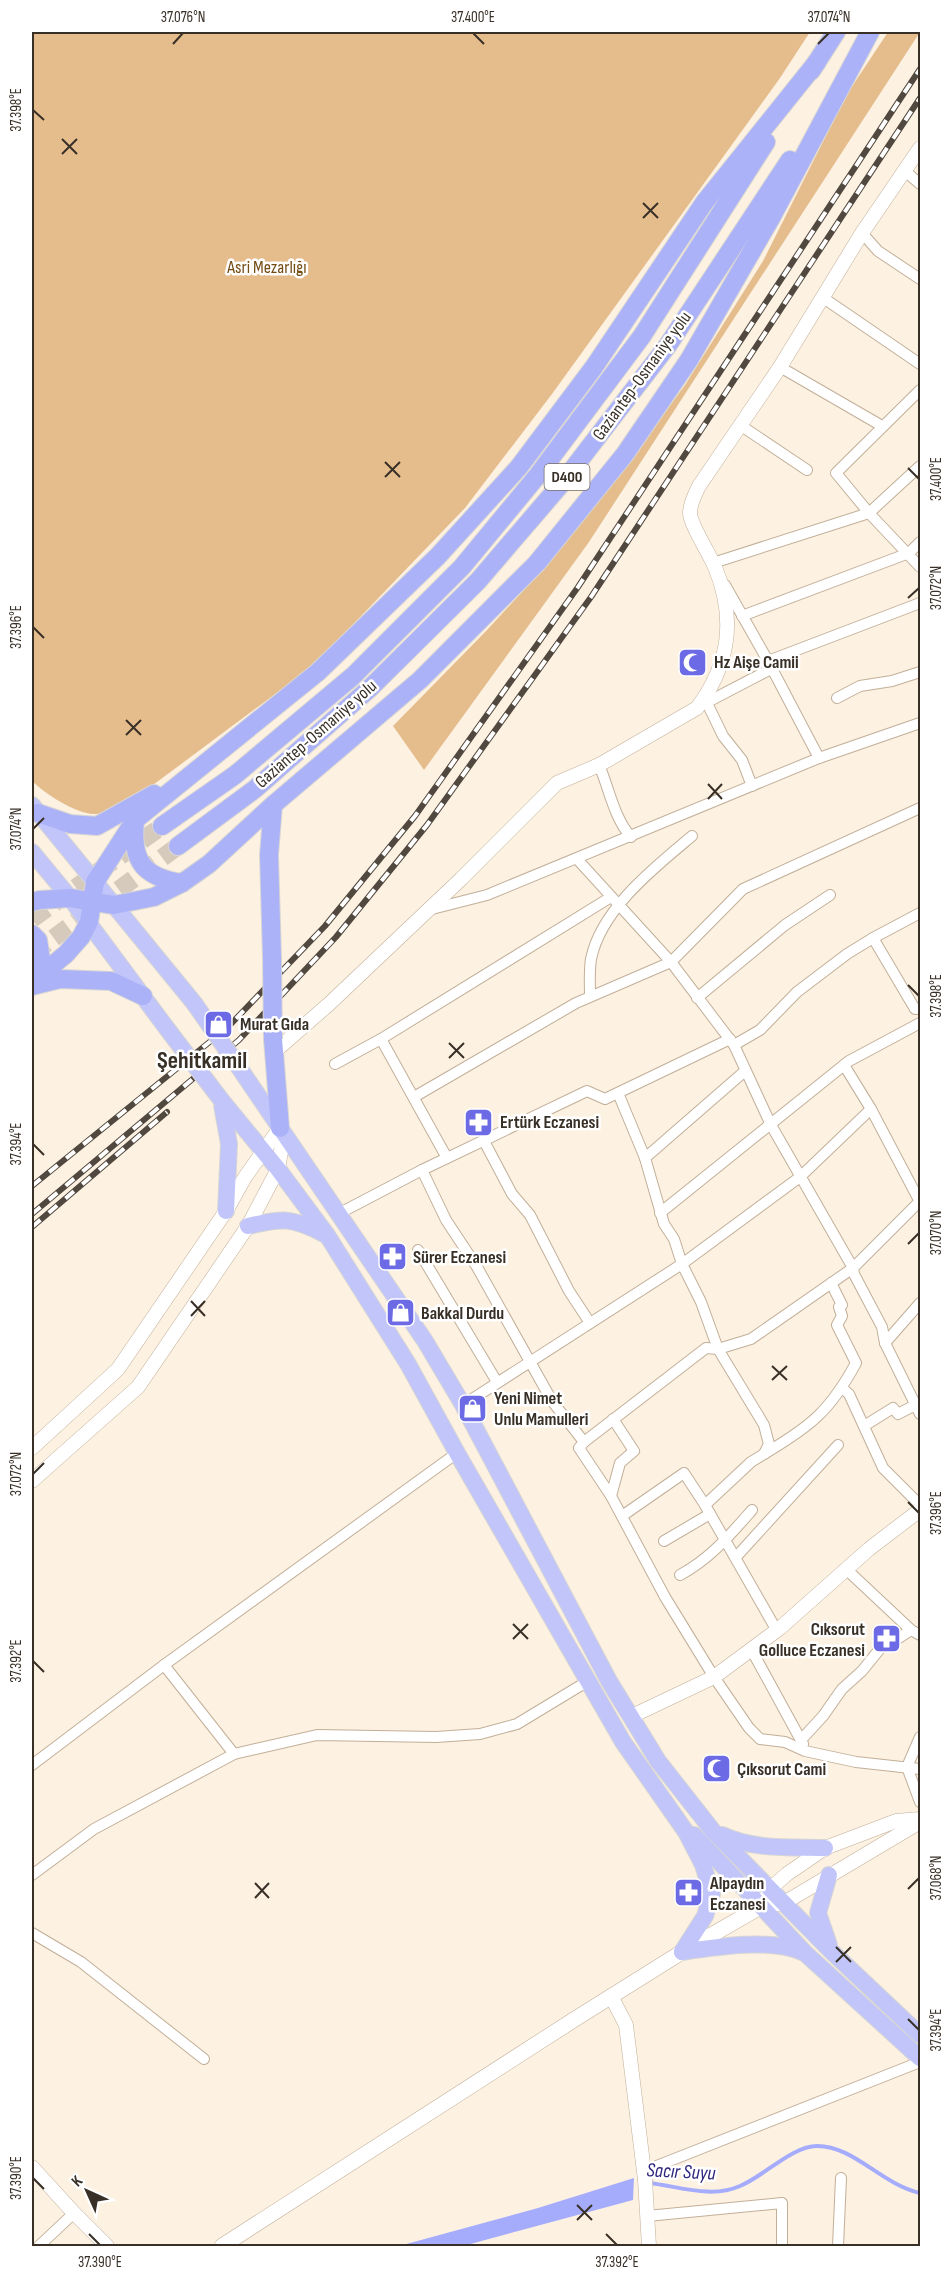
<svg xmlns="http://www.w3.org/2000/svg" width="952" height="2278" viewBox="0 0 952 2278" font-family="'Sofia Sans Condensed',sans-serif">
<rect width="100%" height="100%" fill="#fdf1e2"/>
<g fill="#e5bd8d">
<path d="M32,32H810L780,78L552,394L465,508L313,666L126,805C116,808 103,815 94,814C76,814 44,793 32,781Z"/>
<path d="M888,32H920L589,542L424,770L393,726L487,630L546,566L614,482L685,385L763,261L847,94Z"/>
</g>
<path fill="#a5acfc" d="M634,2178L633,2200L463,2246H399L538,2208Z"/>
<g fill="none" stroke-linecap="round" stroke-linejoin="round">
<path stroke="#a5acfc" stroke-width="4" d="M649,2183C678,2186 711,2199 740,2186C763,2177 792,2146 817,2146C854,2146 881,2184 920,2193"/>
<g stroke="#d6cabd" stroke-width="18" stroke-dasharray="18 9" stroke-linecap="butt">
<path d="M32,919L162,826"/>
<path d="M32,954L178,846"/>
</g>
<defs>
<g id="minor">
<path d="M904,170L920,184"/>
<path d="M862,233L878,251L920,279"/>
<path d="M822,297L920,364"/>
<path d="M780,367L882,426"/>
<path d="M920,390L836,473L869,513L920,567"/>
<path d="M740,425L807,470"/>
<path d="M713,563L869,513L920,466"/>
<path d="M742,616L909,553L920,542"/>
<path d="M837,698L860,686L892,681L920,672"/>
<path d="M707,703L723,736L742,760L752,786"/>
<path d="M698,707L767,671L768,661L725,585"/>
<path d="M819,758L768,661L920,603"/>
<path d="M599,765C609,788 614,818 631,837"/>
<path d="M577,859L671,962L734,1045L771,1125L853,1268L854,1274L882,1327L885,1343L920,1414"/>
<path d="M428,910L487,895L819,758L920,723"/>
<path d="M873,938L920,913"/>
<path d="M590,996C590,985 589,971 591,959C601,909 655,867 692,836"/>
<path d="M697,998L785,925L830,895"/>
<path d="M381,1039L447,1158"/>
<path d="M734,1045L760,1030L797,992L847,954L873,938L915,1009H920"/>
<path d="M335,1064L381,1039L611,897"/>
<path d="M844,1065L871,1109"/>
<path d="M618,1093L645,1158L664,1224L674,1239L682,1264L701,1302L718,1349L764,1425L769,1444L764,1454L751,1462L705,1505"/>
<path d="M414,1097L576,1003L671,962L743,889L920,808"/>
<path d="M484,1141L512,1194L530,1215L569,1291L590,1323"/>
<path d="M645,1158L745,1071"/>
<path d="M422,1170L446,1220L477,1267L552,1401L584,1442L579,1448L611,1496L665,1597L714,1677L749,1728L760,1739L785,1742L805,1751L856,1762L920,1769"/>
<path d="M660,1213L849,1061L920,1023"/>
<path d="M338,1214L422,1170L587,1091L605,1099L730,1039"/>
<path d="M418,1250L497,1382"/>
<path d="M885,1343L920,1303"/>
<path d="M842,1388L849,1394L883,1468L920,1505"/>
<path d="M463,1405L682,1264L800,1177L871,1109L920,1202"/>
<path d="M864,1426L893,1408L898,1414L917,1404"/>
<path d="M584,1442L706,1348L718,1349L751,1339L853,1268L920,1201"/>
<path d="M764,1454C811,1426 830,1411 856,1363L837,1325L842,1316L839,1307L842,1305L831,1283"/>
<path d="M611,1496L620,1463L634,1451L613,1419"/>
<path d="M622,1516L684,1473L705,1505L777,1631"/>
<path d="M664,1541L710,1514"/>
<path d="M736,1557L838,1445"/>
<path d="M846,1569L911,1630L920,1635"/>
<path d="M680,1575C710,1559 730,1535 752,1510"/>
<path d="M751,1649L803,1744"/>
<path d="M164,1665L234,1754"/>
<path d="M920,1737L907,1767L920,1802"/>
<path d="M801,1740L823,1716L842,1689L862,1671L883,1645L894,1641L911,1630"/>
<path d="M32,1765L164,1665L457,1453"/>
<path d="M32,1875L94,1829L234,1754L317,1735L436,1737L480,1734L517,1724L588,1681"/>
<path d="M32,1933L81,1962L204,2059"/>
<path d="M644,2171L920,2062"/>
<path d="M647,2216L782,2203V2246"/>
<path d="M39,2246L74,2213"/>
<path d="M838,2246L841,2178"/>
</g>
<g id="tertiary">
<path d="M274,1052L329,1004L461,879L557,783L599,765L697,708C730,664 736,618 715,567C710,555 690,524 690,513C690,503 695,495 699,486L780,367L862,233L920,148"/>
<path d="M32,1448L118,1369L226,1211L245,1177L280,1128"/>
<path d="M32,1481L138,1387L248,1226L278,1169L282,1145L280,1129"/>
<path d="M630,1717L714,1677L780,1628L869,1549L920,1510"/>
<path d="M762,1906L770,1889L787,1874L825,1848L896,1821L920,1819"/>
<path d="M762,1906L784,1903L920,1822"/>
<path d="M611,1996L626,2025L645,2180L649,2246"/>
<path d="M32,2167L74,2213L107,2246"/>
</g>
<path id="secondary" d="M222,2246L575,2019L682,1952L762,1906"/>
<g id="primary">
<path d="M32,805L194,1003"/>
<path d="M32,852L70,898L165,1026"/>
<path d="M236,1063L425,1341L463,1405L609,1681L658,1761L713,1831L832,1952L920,2035"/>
<path d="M222,1101L278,1169L327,1235L408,1364L457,1453L623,1742L686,1832L703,1865L712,1894L705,1916L682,1952"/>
<path d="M222,1105L229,1144L226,1211"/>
<path d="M248,1226C282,1218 292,1217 324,1234"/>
<path d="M694,1835L806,1954L920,2058"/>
<path d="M722,1835C754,1850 790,1847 825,1848"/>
<path d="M829,1875L818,1913L829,1945"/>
<path d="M682,1952C715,1947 771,1938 802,1952"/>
</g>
<g id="trunk">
<path d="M811,71L836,32"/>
<path d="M38,813L70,824L97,826L154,794"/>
<path d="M135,820C131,860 142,877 182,883"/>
<path d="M162,826L235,775L353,676L462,567L538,475L642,336L766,142"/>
<path d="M178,846L255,789L370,688L478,581L562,483L668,345L790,160"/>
<path d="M32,902L40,900L70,898L114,905L154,897L182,883L209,864L273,805L420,680L537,563L625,454L689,360L771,218L870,32"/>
<path d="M32,934L38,940L41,960L32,976"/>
<path d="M272,958L269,855L273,805"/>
<path d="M32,982L66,954L81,937L89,922L95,882L135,820L318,672L438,556L519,467L594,367L704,203L817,62"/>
<path d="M32,986L60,979L111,981L143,996"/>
<path d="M273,1039L280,1128"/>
</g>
</defs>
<use href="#minor" stroke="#c2af98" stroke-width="12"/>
<use href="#tertiary" stroke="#c2af98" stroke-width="15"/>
<use href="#secondary" stroke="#c2af98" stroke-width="16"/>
<use href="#primary" stroke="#d7d6d4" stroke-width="18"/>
<use href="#trunk" stroke="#d7d6d4" stroke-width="20"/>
<use href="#minor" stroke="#fff" stroke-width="10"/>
<use href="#tertiary" stroke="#fff" stroke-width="14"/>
<use href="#secondary" stroke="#fff" stroke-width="15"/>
<use href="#primary" stroke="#c1c5fa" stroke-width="16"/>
<use href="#trunk" stroke="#acb2f8" stroke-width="18"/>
<defs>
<g id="rail">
<path d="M32,1186L228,1027L325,926L415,816L578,587L920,69"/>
<path d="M32,1214L239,1040L336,937L427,825L591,597L920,98"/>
<path d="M32,1227L167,1112"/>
</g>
</defs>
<use href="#rail" stroke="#51493f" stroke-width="6"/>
<use href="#rail" stroke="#fff" stroke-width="4" stroke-dasharray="11" stroke-linecap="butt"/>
<defs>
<g id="primary-bridge">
<path d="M194,1003L236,1063"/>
<path d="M165,1026L222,1101"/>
</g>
<path id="trunk-bridge" d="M272,958L273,1039"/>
</defs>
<use href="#primary-bridge" stroke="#d7d6d4" stroke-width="18" stroke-linecap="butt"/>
<use href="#trunk-bridge" stroke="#d7d6d4" stroke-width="20" stroke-linecap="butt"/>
<use href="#primary-bridge" stroke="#c1c5fa" stroke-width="16"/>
<use href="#trunk-bridge" stroke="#acb2f8" stroke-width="18"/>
</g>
<path fill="none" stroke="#383027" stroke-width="2" d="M473,33L484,44M173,44L183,33M818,44L829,33M33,110L44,120M62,139L77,154M62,154L77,139M643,203L658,218M643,218L658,203M385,462L400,477M908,468L919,479M385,477L400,462M908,598L919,588M33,627L44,638M126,720L141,735M126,735L141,720M708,784L722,799M708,799L722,784M33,829L44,818M908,985L919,996M449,1043L464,1058M449,1058L464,1043M33,1144L44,1155M908,1244L919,1233M191,1301L205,1316M191,1316L205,1301M772,1366L787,1380M772,1380L787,1366M33,1474L44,1463M908,1502L919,1513M513,1624L528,1639M513,1639L528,1624M33,1661L44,1672M255,1883L269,1898M908,1889L919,1878M255,1898L269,1883M836,1947L851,1962M836,1962L851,1947M908,2019L919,2030M33,2178L44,2189M577,2205L592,2220M577,2220L592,2205M89,2234L100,2245M606,2234L617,2245"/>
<defs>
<symbol id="mosque-square" viewBox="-11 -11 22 22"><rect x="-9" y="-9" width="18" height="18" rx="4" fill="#6c6be5" stroke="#fff"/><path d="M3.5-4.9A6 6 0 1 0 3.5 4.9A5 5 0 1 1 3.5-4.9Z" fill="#fff"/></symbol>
<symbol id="shop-square" viewBox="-11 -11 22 22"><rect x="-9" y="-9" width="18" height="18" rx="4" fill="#6c6be5" stroke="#fff"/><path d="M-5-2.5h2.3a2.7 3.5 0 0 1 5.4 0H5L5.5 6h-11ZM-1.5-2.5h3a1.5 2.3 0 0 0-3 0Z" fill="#fff"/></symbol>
<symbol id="pharmacy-square" viewBox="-11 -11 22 22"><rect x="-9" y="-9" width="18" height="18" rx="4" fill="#6c6be5" stroke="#fff"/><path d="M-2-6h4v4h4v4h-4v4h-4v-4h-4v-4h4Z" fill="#fff"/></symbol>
</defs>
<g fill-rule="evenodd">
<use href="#mosque-square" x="676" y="646" width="33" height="33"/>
<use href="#shop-square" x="202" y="1008" width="33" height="33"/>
<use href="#pharmacy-square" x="462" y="1106" width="33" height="33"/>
<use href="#pharmacy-square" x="376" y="1240" width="33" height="33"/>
<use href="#shop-square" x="384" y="1296" width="33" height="33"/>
<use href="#shop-square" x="456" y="1392" width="33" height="33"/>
<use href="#pharmacy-square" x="870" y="1622" width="33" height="33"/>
<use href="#mosque-square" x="700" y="1752" width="33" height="33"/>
<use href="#pharmacy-square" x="672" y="1876" width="33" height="33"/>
</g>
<g text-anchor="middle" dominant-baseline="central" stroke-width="5" stroke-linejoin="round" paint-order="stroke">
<rect fill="#fff" stroke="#746e68" stroke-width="1.5" x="544.5" y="464" width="45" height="26" rx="4.5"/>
<g font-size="16" font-weight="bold" fill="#383027">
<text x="567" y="477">D400</text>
</g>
<g font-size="18" fill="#744d15" stroke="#fff">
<text x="267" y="267">Asri Mezarlığı</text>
</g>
<g font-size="18" fill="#383027" stroke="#fff">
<text transform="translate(642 376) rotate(-54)">Gaziantep-Osmaniye yolu</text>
<text transform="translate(316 734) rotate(-41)">Gaziantep-Osmaniye yolu</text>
</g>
<g font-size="18" font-weight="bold" fill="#383027" stroke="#fff" text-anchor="start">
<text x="714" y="662">Hz Aişe Camii</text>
<text x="240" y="1024">Murat Gıda</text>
<text x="500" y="1122">Ertürk Eczanesi</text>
<text x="413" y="1257">Sürer Eczanesi</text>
<text x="421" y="1313">Bakkal Durdu</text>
<text x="494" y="1398">Yeni Nimet<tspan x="494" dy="21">Unlu Mamulleri</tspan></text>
<text x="865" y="1629" text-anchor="end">Cıksorut<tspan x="865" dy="21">Golluce Eczanesi</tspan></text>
<text x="737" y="1769">Çıksorut Cami</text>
<text x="710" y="1883">Alpaydın<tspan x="710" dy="21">Eczanesi</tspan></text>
</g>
<g font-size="20" font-style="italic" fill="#2e257f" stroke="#fff">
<text transform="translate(681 2172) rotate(3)">Sacır Suyu</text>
</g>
<g font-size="24" font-weight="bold" fill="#383027" stroke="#fff">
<text x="202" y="1060">Şehitkamil</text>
</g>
</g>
<rect width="952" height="2278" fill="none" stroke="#ffffff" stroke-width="66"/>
<g transform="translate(87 2191) rotate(315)" stroke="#ffffff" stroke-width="4.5" paint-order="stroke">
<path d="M0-4.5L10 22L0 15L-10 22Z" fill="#383027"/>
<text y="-9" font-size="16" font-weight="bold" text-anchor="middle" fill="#383027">K</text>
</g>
<rect x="33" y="33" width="886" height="2212" fill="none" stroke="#383027" stroke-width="2"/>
<g font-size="15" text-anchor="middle" fill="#383027">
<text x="183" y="22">37.076°N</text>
<text x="473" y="22">37.400°E</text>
<text x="829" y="22">37.074°N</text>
<text transform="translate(16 110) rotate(-90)" y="5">37.398°E</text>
<text transform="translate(936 479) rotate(-90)" y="5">37.400°E</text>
<text transform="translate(936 588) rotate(-90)" y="5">37.072°N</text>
<text transform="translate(16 627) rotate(-90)" y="5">37.396°E</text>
<text transform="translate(16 829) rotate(-90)" y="5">37.074°N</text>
<text transform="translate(936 996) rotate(-90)" y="5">37.398°E</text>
<text transform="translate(16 1144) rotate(-90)" y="5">37.394°E</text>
<text transform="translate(936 1233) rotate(-90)" y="5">37.070°N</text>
<text transform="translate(16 1474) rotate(-90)" y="5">37.072°N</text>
<text transform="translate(936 1513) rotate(-90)" y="5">37.396°E</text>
<text transform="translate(16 1661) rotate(-90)" y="5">37.392°E</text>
<text transform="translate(936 1878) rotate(-90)" y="5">37.068°N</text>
<text transform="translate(936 2030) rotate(-90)" y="5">37.394°E</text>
<text transform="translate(16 2178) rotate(-90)" y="5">37.390°E</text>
<text x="100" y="2267">37.390°E</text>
<text x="617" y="2267">37.392°E</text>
</g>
</svg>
